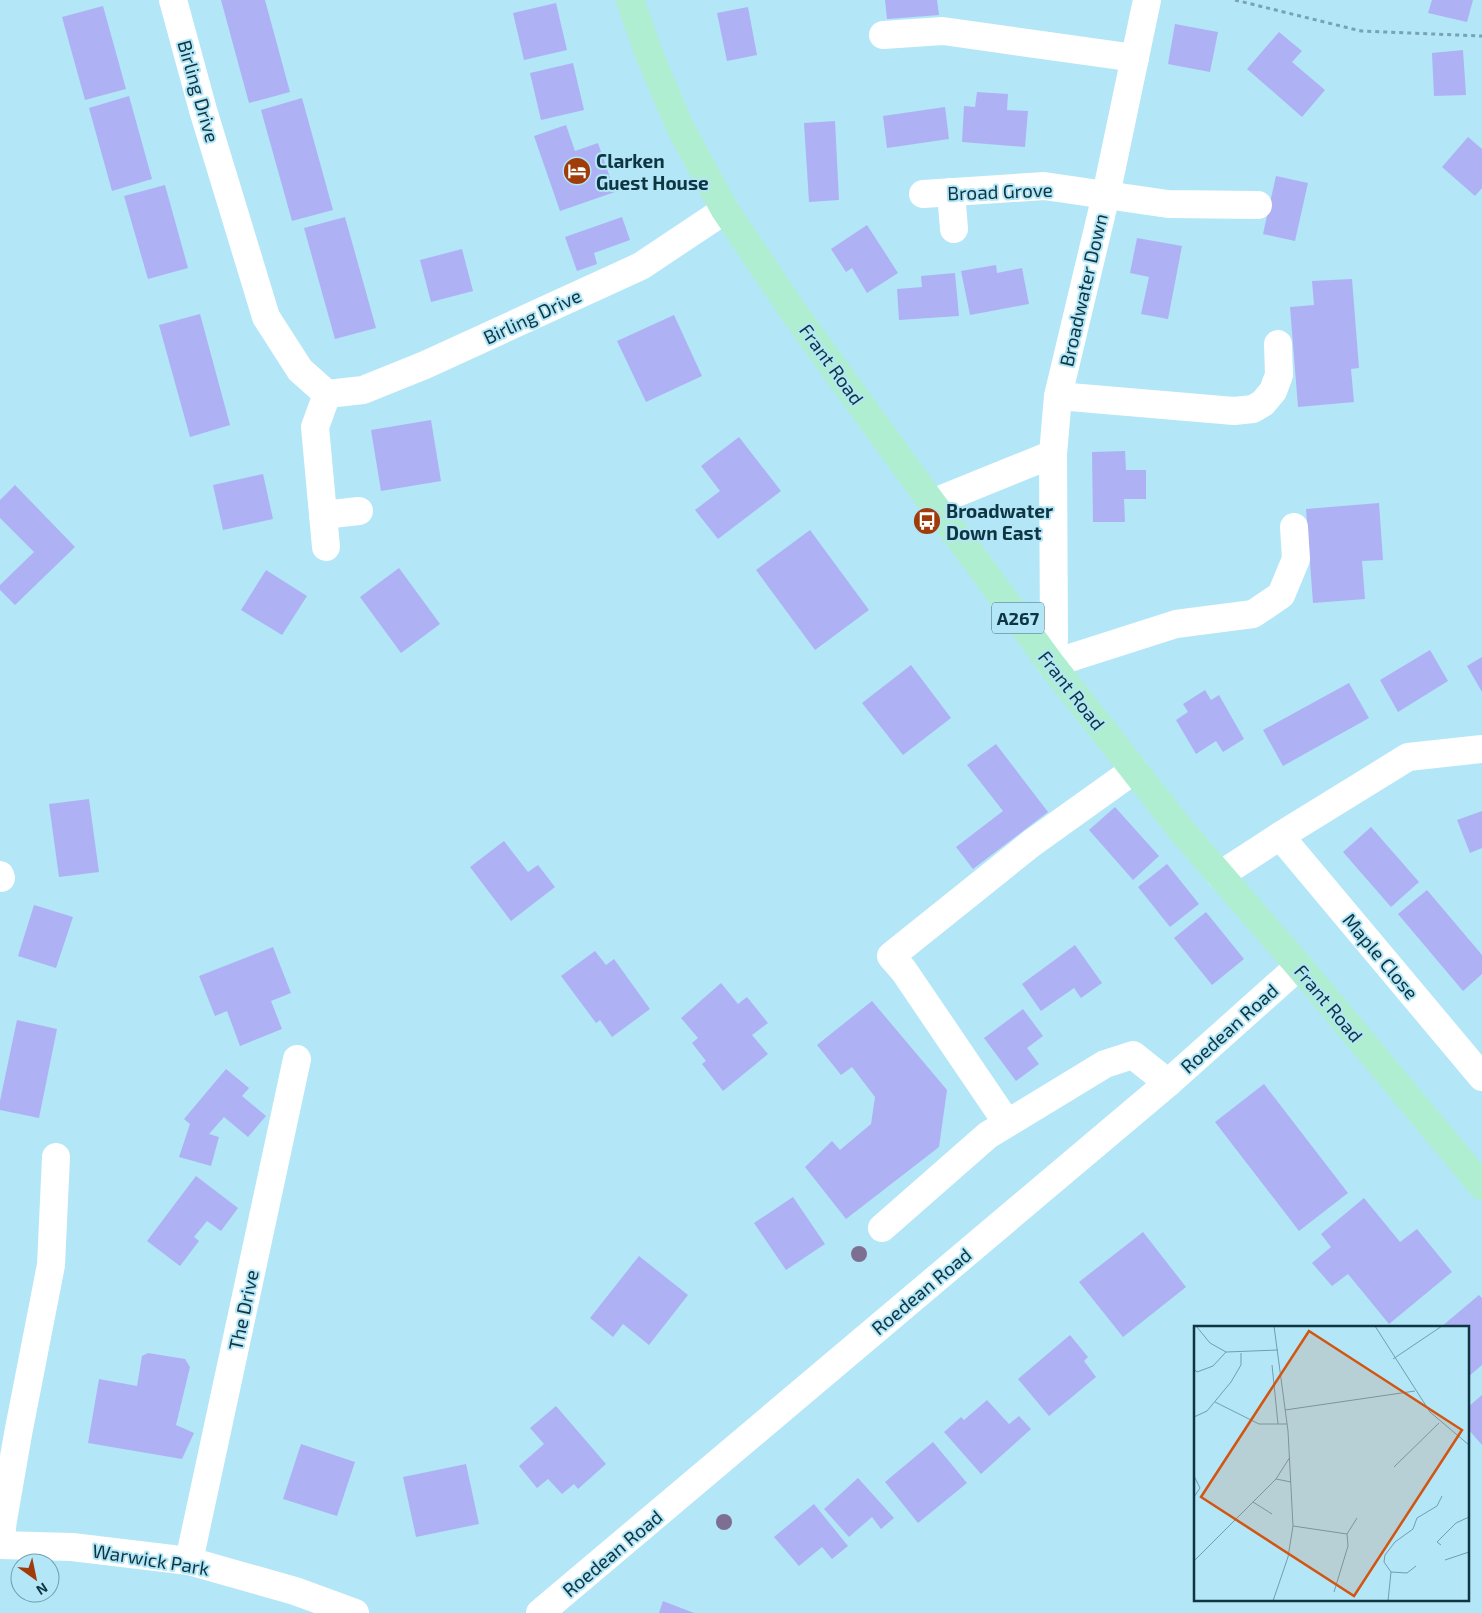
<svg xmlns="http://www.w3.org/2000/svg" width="1482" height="1613" viewBox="0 0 1482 1613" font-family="'Exo 2',sans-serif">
<rect width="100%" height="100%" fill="#b3e6f7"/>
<g fill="#aeb2f5">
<path d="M221,0H265L290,92L249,103Z"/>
<path d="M885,0H937L939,15L887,19Z"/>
<path d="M1432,0H1473L1467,22L1428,13Z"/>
<path d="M556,3L567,50L524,60L513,13Z"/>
<path d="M103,6L126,89L85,100L62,17Z"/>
<path d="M748,7L757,55L727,61L717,13Z"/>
<path d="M1175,24L1218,32L1210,72L1168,64Z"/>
<path d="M1279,32L1302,51L1292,62L1325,90L1302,117L1247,69Z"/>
<path d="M1463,50L1466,95L1434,96L1432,53Z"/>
<path d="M573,63L584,110L541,120L530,73Z"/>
<path d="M977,92L1008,94L1007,110L1028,111L1025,147L962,142L964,106L975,107Z"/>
<path d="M129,96L152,179L112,191L89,108Z"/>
<path d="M302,98L333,210L292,221L261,110Z"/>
<path d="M945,107L949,139L887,148L883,116Z"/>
<path d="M835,121L839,200L809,202L804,123Z"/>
<path d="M566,125L575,151L598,143L615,192L560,211L534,136Z"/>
<path d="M1468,137L1482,149V188L1475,196L1442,167Z"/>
<path d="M1276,176L1308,183L1295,241L1263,234Z"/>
<path d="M165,185L188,268L148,279L124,196Z"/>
<path d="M345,217L376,328L335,339L304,228Z"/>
<path d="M622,217L630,240L594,253L597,264L577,271L565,237Z"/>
<path d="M867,225L898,273L867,293L852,268L846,272L831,249Z"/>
<path d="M1137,238L1182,246L1168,319L1141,314L1149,277L1130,273Z"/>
<path d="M462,249L473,291L431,302L420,260Z"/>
<path d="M996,265L997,273L1022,268L1029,304L970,315L961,271Z"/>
<path d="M955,273L959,316L899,320L897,289L922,287L921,276Z"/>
<path d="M1352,279L1359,368L1351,369L1354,402L1298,407L1290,307L1314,305L1312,281Z"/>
<path d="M200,314L230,425L190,437L159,325Z"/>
<path d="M674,315L702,376L646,402L617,341Z"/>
<path d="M431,420L441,481L381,491L371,430Z"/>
<path d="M739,437L781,491L718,539L695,510L720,491L701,466Z"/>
<path d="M1125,451L1126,470H1146V499H1124L1125,522H1093L1092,452Z"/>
<path d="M263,474L273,519L223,530L213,485Z"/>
<path d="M15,485L75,547L15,605L0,590V585L34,552L0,518V500Z"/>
<path d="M1379,503L1383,560L1362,561L1365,599L1313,603L1306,509Z"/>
<path d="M810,530L869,610L815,650L756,570Z"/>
<path d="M399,568L440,624L401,653L360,597Z"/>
<path d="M266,570L307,596L282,635L241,610Z"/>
<path d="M1430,650L1448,681L1398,712L1380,680Z"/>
<path d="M1482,657V692L1467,666Z"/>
<path d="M911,665L951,718L903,755L862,703Z"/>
<path d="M1349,683L1369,718L1283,766L1263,730Z"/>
<path d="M1205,690L1211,700L1219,695L1244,739L1223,752L1216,741L1196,754L1176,720L1188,712L1183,704Z"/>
<path d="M996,744L1048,812L973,869L956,847L1003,811L967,765Z"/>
<path d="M89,799L99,872L59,877L49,804Z"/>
<path d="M1115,807L1159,856L1133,880L1089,830Z"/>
<path d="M1482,811V848L1470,853L1457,820Z"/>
<path d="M1371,827L1419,882L1391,907L1343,852Z"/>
<path d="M504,841L528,872L538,865L555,887L511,921L470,867Z"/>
<path d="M1167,864L1199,904L1170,927L1138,887Z"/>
<path d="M1427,890L1482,955V974L1463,991L1398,914Z"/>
<path d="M34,905L73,917L56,968L18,956Z"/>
<path d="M1206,912L1244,959L1212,985L1174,938Z"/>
<path d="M1075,945L1102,983L1081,998L1074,988L1041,1011L1022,984Z"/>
<path d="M273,947L291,993L271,1001L282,1029L240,1046L227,1011L215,1016L199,976Z"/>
<path d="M595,951L606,965L614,959L650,1009L612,1037L600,1020L596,1023L561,976Z"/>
<path d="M721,983L738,1004L747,997L768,1023L752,1035L768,1054L723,1091L702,1064L706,1061L692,1043L698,1038L681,1018Z"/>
<path d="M872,1001L947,1090L939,1147L846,1219L805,1167L832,1141L840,1150L871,1124L875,1097L852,1067L841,1075L817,1045Z"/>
<path d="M1023,1009L1043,1036L1027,1048L1039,1064L1016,1081L984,1038Z"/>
<path d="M17,1020L57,1029L39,1118L0,1110V1101Z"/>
<path d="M226,1069L249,1088L242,1096L266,1116L248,1137L224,1117L209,1134L219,1137L211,1166L179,1157L190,1124L184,1119Z"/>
<path d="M1264,1084L1348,1193L1299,1231L1215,1122Z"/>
<path d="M196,1176L238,1208L221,1231L207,1221L194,1237L199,1241L180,1266L147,1241Z"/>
<path d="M793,1197L825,1244L786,1270L754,1223Z"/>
<path d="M1364,1198L1400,1242L1417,1229L1452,1272L1389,1324L1348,1274L1332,1286L1312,1263L1331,1247L1321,1234Z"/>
<path d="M1143,1232L1186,1287L1123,1337L1079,1282Z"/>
<path d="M639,1256L688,1295L649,1345L623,1324L613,1337L590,1318Z"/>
<path d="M1479,1295L1482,1298V1365L1468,1377V1327H1441Z"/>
<path d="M1070,1335L1088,1357L1084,1361L1096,1377L1049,1416L1018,1379Z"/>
<path d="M148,1353L185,1359L190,1367L176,1425L194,1433L182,1459L88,1443L99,1379L137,1386L142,1356Z"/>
<path d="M1482,1395V1445L1468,1429V1407Z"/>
<path d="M987,1400L1009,1424L1019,1416L1031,1429L981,1474L944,1432L961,1417L964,1420Z"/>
<path d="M556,1406L606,1464L578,1489L574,1484L562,1494L548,1479L537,1488L519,1466L544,1444L530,1428Z"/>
<path d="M933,1442L967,1483L918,1523L885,1482Z"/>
<path d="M301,1444L355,1462L337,1516L283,1499Z"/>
<path d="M466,1464L479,1524L416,1537L403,1477Z"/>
<path d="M858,1478L894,1518L881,1529L872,1517L849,1537L824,1509Z"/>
<path d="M814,1504L848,1546L832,1559L822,1547L799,1566L774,1537Z"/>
<path d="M663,1601L694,1613H659Z"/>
</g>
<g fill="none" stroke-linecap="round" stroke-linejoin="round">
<path stroke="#76a4b3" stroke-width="3" stroke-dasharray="4 4" stroke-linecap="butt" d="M1235,0L1361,31L1482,36"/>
<g stroke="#fff" stroke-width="28">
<path d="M173,0L203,110L266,317L300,370L327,394L363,390L425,365L641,266L725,210"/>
<path d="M883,35L943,31L1135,58"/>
<path d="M951,192L954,229"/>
<path d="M923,194L1044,186L1168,204L1258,205"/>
<path d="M1058,396L1234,411L1253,409L1263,403L1273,391L1279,375L1278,344"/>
<path d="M1053,454L1054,639L1051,664L1176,624L1253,614L1281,595L1296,559L1294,527"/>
<path d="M932,503L1053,454L1058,396L1106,195L1147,0"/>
<path d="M323,515L359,511"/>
<path d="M326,547L315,427L327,394"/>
<path d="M1280,836L1482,1077"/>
<path d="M0,875L1,878"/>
<path d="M1220,875L1280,836L1408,757L1482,749"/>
<path d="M1007,1123L904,971L891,956L1032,843L1134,770"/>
<path d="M882,1228L988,1135L1105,1064L1133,1055L1168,1083"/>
<path d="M0,1545L3,1520L18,1434L51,1265L56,1157"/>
<path d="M0,1545L72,1547L189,1561L295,1591L355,1613"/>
<path d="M189,1561L297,1059"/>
<path d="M540,1613L1168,1083L1299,966"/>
</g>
<path stroke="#afeed0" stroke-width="28" d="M630,0L649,54L680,127L725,210L795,314L932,503L977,562L1051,664L1182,831L1299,966L1482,1186"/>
</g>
<g fill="#7d6f92">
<circle cx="859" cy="1254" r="8"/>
<circle cx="724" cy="1522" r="8"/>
</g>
<defs>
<symbol id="hotel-disc" viewBox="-11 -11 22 22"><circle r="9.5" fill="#a03c0a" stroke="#b3e6f7"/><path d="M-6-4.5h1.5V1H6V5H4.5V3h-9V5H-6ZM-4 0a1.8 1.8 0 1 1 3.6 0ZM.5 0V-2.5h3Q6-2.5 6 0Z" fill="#fff"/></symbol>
<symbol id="bus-disc" viewBox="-11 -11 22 22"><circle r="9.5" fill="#a03c0a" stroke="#b3e6f7"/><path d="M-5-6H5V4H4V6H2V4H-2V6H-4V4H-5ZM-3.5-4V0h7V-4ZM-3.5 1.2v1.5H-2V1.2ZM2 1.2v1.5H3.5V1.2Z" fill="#fff"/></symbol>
</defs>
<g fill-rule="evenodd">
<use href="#hotel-disc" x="561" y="155" width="32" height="32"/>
<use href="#bus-disc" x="911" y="505" width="32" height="32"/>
</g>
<g text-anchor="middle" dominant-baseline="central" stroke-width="4" stroke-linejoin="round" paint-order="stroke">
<rect fill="#b3e6f7" stroke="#406a78" stroke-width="1" x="992" y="602.5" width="52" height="31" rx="4"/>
<g font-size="18" font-weight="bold" fill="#0e3541">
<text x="1018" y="618">A267</text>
</g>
<g font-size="19" fill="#0e3541" stroke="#b3e6f7">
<text transform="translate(199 91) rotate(74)">Birling Drive</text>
<text transform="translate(1000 191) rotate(-2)">Broad Grove</text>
<text transform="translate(1083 290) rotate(-77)">Broadwater Down</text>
<text transform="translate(532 316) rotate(-25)">Birling Drive</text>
<text transform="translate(832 364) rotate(54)">Frant Road</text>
<text transform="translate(1072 690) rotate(52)">Frant Road</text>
<text transform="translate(1381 956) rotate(50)">Maple Close</text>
<text transform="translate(1329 1003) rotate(50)">Frant Road</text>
<text transform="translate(1229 1028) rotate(-42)">Roedean Road</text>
<text transform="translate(921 1291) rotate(-40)">Roedean Road</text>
<text transform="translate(243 1310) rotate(-78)">The Drive</text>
<text transform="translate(612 1553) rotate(-40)">Roedean Road</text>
<text transform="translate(151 1559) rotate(9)">Warwick Park</text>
</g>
<g font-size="19" font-weight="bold" fill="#0e3541" stroke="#b3e6f7" text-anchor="start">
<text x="596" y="160">Clarken<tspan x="596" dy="22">Guest House</tspan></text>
<text x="946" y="510">Broadwater<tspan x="946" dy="22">Down East</tspan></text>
</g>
</g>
<g transform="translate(1194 1326)">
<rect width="275" height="275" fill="#b3e6f7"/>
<path fill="none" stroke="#719fae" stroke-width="1" d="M2,0L16,17L32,26L84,24M181,0L236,86L275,119M199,33L248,0M78,39L84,98M0,43L3,46L19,40L32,26M21,76L65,98H93M91,84L221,65M0,91L13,85L37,56L47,39V27M200,141L245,97M0,150L6,162L0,171M82,153L96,131M59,176L78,188M99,200L153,208L154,220L140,266M153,208L163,192M247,219L243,216L262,197L275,191M251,234L275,226M0,235L82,153L97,156M197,246L213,247L222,240M79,275L94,231L99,200L94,105L80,0M194,275L197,246L190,236L191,229L201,216L219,203L223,192L243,180L248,170"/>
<path fill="#d25511" fill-opacity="0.15" stroke="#d25511" stroke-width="2.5" d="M115,5L268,104L160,270L7,171Z"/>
<rect width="275" height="275" fill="none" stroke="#0e3541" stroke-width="2.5"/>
</g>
<g transform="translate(35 1578) rotate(147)"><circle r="24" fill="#b3e6f7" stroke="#719fae"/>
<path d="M0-4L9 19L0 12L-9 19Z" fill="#a03c0a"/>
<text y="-8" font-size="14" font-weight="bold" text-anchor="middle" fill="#0e3541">N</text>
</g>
</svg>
